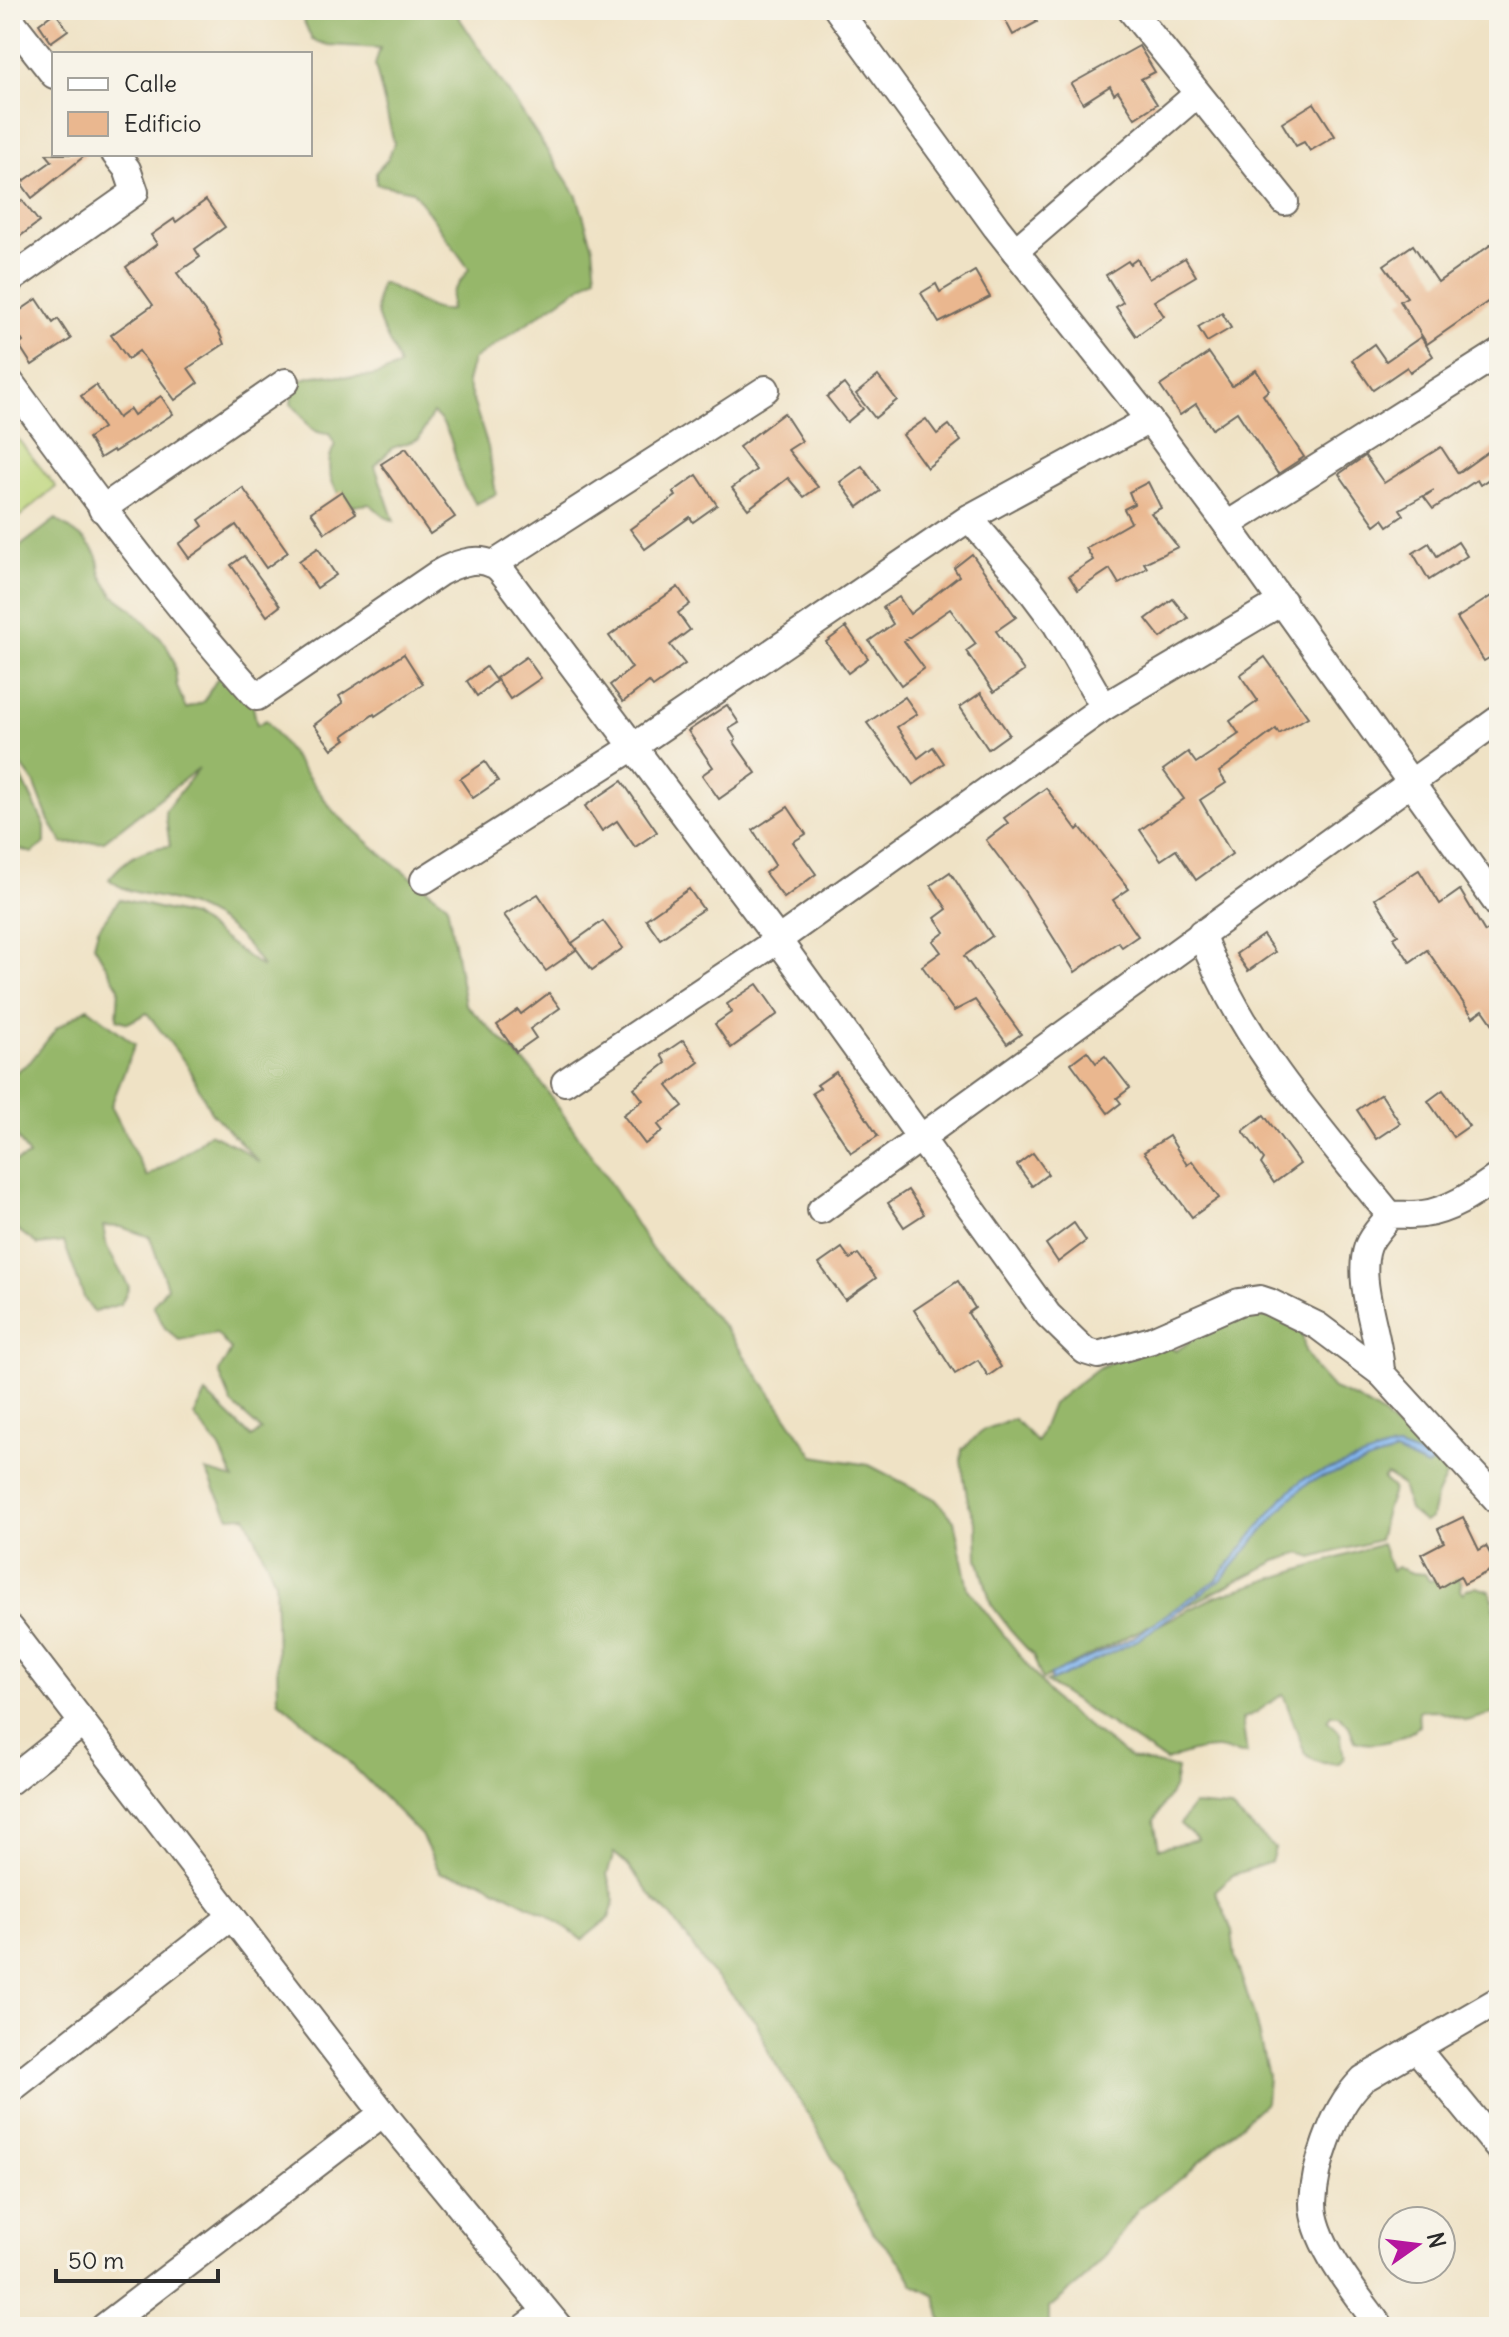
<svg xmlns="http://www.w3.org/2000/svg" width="1509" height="2337" viewBox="0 0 1509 2337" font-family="Delius,sans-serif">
<rect width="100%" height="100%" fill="#f7f3e8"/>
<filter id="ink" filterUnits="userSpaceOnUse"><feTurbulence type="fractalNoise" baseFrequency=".0125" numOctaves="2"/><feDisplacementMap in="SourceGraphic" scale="16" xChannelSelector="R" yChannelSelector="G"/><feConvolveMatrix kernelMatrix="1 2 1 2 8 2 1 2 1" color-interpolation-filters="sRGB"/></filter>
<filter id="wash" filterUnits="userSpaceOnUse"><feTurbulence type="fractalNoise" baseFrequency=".006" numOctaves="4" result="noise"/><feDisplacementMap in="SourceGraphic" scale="32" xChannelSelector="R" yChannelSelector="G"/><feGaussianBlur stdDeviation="1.8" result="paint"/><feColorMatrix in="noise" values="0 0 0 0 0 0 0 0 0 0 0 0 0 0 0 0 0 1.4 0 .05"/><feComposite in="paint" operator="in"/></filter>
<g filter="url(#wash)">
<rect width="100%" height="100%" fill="#efe2c5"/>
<path fill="#bdd67b" stroke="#748053" stroke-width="2" d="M10,429L56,487L10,524Z"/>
<g fill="#96b76b" stroke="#60714b" stroke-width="2">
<path d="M299,10H454L577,196L593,247L596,276L473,360L467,382L488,447L496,494L476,504C472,497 465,490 462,482C454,459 454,429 433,413L419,439L392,448L375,466L394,521L385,517L370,504L351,506C332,491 322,468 335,445L329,434C304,433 308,417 291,404C293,365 329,377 356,377C373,378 385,373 399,366C390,332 367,323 381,283C404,288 425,313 450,310L452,293L469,269L413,191L376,184V172L388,159L394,143L375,65L380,48L328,45L312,40Z"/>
<path d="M56,519L85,540L97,555L101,575L113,595L132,609L166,644L174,662L177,687L186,709L203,702L222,671L252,702L257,725L266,720L335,813L386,858L447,904L465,1004L533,1071L603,1172L652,1250L725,1328L814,1456L869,1465L935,1499L954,1520L968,1589L1057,1703L1130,1758L1177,1769L1174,1787L1154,1821L1159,1848L1198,1840L1180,1824L1193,1805L1230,1808L1275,1848L1271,1862L1233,1875L1215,1891L1232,1930L1235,1958L1254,2015L1268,2076L1266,2102L1182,2178L1139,2208L1102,2260L1082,2281L1049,2308V2327H942L936,2296L914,2285L901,2262L873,2233L813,2122L770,2055L757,2023L706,1966L672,1917L655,1901L628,1865L614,1853L607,1875L615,1901L609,1918L582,1940L548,1915L480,1880L440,1873L421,1835L337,1750L278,1700L275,1581L246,1516L229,1517L206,1471L234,1479L220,1449L194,1416L206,1394L252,1438L261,1430L232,1404L219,1372L231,1350L216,1333L179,1340L165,1328L153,1305L167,1287L150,1237L121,1227L103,1226L107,1248L129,1287L121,1304L94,1312L85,1300L64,1242L38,1245L10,1224V1164L29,1156L16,1135L10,1133V1076L30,1062L57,1028L88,1008L135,1044L111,1106L147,1177C168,1163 191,1152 209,1133L237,1146L260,1163L211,1112L187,1065L147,1013L128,1023L117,1019L119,988L94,945L98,929L120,899L192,916L263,968C243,933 214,912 174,901C152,894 127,895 109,879C125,858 144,848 170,846L165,811L199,768L104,841L63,844L49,821L34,782L10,750V554Z"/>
<path d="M10,753L45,826V843L32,853L10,846Z"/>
<path d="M1233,1303L1301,1327L1305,1351L1316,1370L1333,1389L1357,1399L1384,1416L1397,1429L1431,1446L1451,1466L1436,1497L1431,1518L1424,1522L1409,1510L1402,1485L1387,1475L1383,1479L1393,1488C1392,1501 1387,1503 1385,1514C1382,1523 1382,1530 1379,1540L1312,1558L1302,1553L1276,1561L1042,1680L1033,1655L1016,1637L991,1604L978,1558L977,1527L968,1502L961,1461L962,1450L983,1430L1014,1419L1037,1442L1052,1404L1067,1392L1098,1368L1157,1341L1176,1351L1218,1322Z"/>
<path d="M1382,1544L1391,1570L1398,1567L1412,1573L1425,1574L1429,1581L1457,1576L1461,1582L1460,1590L1463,1593L1466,1589L1476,1587L1490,1591L1498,1622L1499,1712L1467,1721L1435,1710L1418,1711L1419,1726C1404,1740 1374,1748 1355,1741L1349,1726L1339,1715H1331L1327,1720L1340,1733L1344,1758L1339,1763C1325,1764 1315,1764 1305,1753L1283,1694L1257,1712L1242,1719L1247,1754C1236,1755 1227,1748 1216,1749C1199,1749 1182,1754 1166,1761L1046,1682L1214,1597Z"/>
</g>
<path fill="#85b9f3" stroke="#58728f" stroke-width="2" d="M1398,1448L1426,1458L1437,1454L1438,1459L1427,1467L1396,1452L1309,1482L1289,1500L1222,1579L1138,1640L1051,1682L1050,1675L1131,1639L1216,1580L1283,1497L1303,1479L1387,1449Z"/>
<g id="blocks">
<g fill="#eab78f">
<path d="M1000,10H1030L1037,22L1013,35Z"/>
<path d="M55,12L68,30L51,42L39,24Z"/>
<path d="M1139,46L1155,72L1141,79L1157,104L1135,118L1118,91L1114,94L1110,86L1083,103L1071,84Z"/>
<path d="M1314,103L1335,136L1310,151L1304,142L1296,146L1282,123Z"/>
<path d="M46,154H87L32,198L21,183L52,161Z"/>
<path d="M22,200L39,222L19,237L10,226V210Z"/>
<path d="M206,200L225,227L195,249L200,257L177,273L219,332L224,344L188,368L198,383L175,400L139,351L128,359L111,335L153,305L126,267L157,244L151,235L174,219L176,222Z"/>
<path d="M1499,239V294L1427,344L1400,301L1407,297L1384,265L1413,245L1438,282Z"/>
<path d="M1185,258L1196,276L1154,301L1164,316L1136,336L1116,307L1123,302L1106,275L1128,261L1130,264L1137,259L1149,279Z"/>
<path d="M975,271L990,297L939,323L921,293L936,284L940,292Z"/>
<path d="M37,299L53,323L58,319L71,339L32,365L19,345L23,342L11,323L15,320L12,316Z"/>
<path d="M1222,313L1231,328L1207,342L1198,327Z"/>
<path d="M1421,337L1433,356L1410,372L1407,367L1373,390L1352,360L1374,344L1386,361Z"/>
<path d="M1209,353L1232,386L1256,370L1269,390L1263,395L1304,457L1278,474L1237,412L1212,429L1196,404L1180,415L1160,386Z"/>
<path d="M878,376L897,400L875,418L856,394Z"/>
<path d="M844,384L863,409L847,422L827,397Z"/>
<path d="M96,385L118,418L130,409L134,415L161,396L173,414L114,452L113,450L100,458L88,438L103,428L81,396Z"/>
<path d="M784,413L802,441L788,450L818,487L804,497L788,478L748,509L732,488L756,470L739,447Z"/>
<path d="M926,419L937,434L949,425L961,441L927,468L903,435Z"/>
<path d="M1499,444V472L1480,485L1477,480L1433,509L1424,497L1434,490L1400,509L1404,515L1388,526L1383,519L1375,525L1339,474L1365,456L1384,483L1441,447L1458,473Z"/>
<path d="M406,448L455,517L430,534L381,464Z"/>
<path d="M862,466L880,491L858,507L840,482Z"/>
<path d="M697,475L717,505L693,522L690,517L645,549L630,529L676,496L673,492Z"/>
<path d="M1148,482L1161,508L1151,513L1178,547L1144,563L1147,568L1119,584L1110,569L1078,590L1069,576L1093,560L1086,548L1131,522L1124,509L1134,504L1129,492Z"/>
<path d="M243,488L288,552L266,568L236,525L189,558L179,544L203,526L199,520Z"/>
<path d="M342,491L356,513L325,533L311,512Z"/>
<path d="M1458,542L1467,556L1429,580L1413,553L1429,543L1437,556Z"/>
<path d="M318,548L336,575L317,588L299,561Z"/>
<path d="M972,554L1016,617L996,631L1024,671L994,692L966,651L976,644L950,609L904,641L924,668L901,685L869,641L893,624L883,607L899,597L910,614L959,576L954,568Z"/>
<path d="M244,556L280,606L267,616L231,565Z"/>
<path d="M678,587L690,604L678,613L690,630L670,645L685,664L653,687L649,682L623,702L610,685L632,668L609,636Z"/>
<path d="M1499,591V652L1484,661L1457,618Z"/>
<path d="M1173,599L1188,618L1161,638L1146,619Z"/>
<path d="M846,627L868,658L848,673L826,642Z"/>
<path d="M404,654L423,684L375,716L374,714L343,736L346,739L332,749L314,725L343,703L339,696Z"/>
<path d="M526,657L541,678L510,699L496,678Z"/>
<path d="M1265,657L1308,717L1279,734L1276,729L1219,772L1226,783L1200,800L1232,854L1196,880L1176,850L1161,860L1140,830L1184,799L1163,770L1188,752L1196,763L1239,734L1230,721L1258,701L1240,675Z"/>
<path d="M486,667L496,681L477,696L467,681Z"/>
<path d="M981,693L1009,734L988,749L960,707Z"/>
<path d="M905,697L917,714L897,727L918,758L933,747L944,763L913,785L867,723Z"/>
<path d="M727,705L739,723L729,729L736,740L734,742L756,773L719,799L702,775L713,767L688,731Z"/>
<path d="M485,762L498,781L473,798L460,779Z"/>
<path d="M622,781L657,832L635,847L617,821L602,831L585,806Z"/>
<path d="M1046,788L1077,830L1080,827L1129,889L1113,900L1138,936L1122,947L1118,942L1075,972L1023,889L986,840L1008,823L1004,818Z"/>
<path d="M788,807L806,834L793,842L816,874L784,898L765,873L775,865L753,830Z"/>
<path d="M1419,870L1440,904L1460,890L1485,932L1491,928L1499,940V1033L1483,1010L1473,1017L1427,950L1410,962L1394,938L1398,935L1375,898Z"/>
<path d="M950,872L992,936L964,956L1021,1034L1007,1044L975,1000L954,1011L922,966L941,952L933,941L945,932L935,918L947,909L931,885Z"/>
<path d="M689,889L703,909L660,939L646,919Z"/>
<path d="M538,894L576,950L546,971L504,915Z"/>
<path d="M603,921L623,948L592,970L572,943Z"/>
<path d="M1263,935L1275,952L1248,971L1236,954Z"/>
<path d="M757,984L778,1014L731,1048L715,1024L732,1012L727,1004Z"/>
<path d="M549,993L560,1008L530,1029L536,1038L516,1052L497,1025L518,1010L521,1014Z"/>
<path d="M683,1040L699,1062L667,1086L683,1106L658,1125L663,1131L645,1144L623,1115L643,1100L634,1088L666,1063L661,1055Z"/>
<path d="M1087,1051L1096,1063L1105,1056L1130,1088L1117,1098L1121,1103L1108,1113L1071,1063Z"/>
<path d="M836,1072L878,1136L851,1153L812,1093L820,1088L817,1085Z"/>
<path d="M1443,1090L1469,1126L1453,1137L1428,1101Z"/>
<path d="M1381,1094L1400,1123L1376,1139L1357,1110Z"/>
<path d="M1264,1115L1300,1164L1274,1183L1261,1164L1264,1159L1243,1131Z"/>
<path d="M1169,1136L1187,1165L1192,1161L1219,1198L1192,1217L1144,1152Z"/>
<path d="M1033,1153L1048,1174L1032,1186L1017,1165Z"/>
<path d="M908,1190L924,1214L904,1227L888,1203Z"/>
<path d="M1074,1223L1086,1241L1058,1262L1046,1244Z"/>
<path d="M842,1248L850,1259L858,1254L876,1278L845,1300L819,1264Z"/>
<path d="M958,1281L975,1308L968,1313L1001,1367L988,1376L978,1360L955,1374L914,1310Z"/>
<path d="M1463,1517L1479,1550L1486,1546L1497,1567L1464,1584L1460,1576L1439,1588L1421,1554L1444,1542L1438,1529Z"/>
</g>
</g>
</g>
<g filter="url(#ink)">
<use href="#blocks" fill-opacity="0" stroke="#706b61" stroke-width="2"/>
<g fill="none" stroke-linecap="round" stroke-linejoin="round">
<defs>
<g id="minor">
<path d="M838,10L996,227L1149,420L1227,525L1499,906"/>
<path d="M1131,10L1285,202"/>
<path d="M10,19L54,75"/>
<path d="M1015,251L1196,95"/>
<path d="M10,280L135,192L127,169L115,154"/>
<path d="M10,382C89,490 167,597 257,697L439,573C453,565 476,556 492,564C498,566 503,573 507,578L778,940L1048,1315L1085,1351L1098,1355L1152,1340L1239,1302L1260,1299L1269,1302L1318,1326L1381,1373L1499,1502"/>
<path d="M102,509L286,382"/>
<path d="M969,518L1029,588L1056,624L1104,707"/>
<path d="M1227,525L1499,353"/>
<path d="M494,564L766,389"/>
<path d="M424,880L633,747L969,518L1149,420"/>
<path d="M1201,933C1240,1041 1319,1127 1390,1215"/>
<path d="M565,1082L778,940L1104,707L1283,601"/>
<path d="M821,1210L1499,719"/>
<path d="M1381,1373C1380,1334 1355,1282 1368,1246C1372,1235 1383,1225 1390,1215C1401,1214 1412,1216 1423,1214C1452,1210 1476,1192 1499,1176"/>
<path d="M10,1628L383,2113L559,2327"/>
<path d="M10,1781L83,1723"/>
<path d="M1416,2048L1499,2149"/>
<path d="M10,2090L232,1916"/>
<path d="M104,2327L383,2113"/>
<path d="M526,2327L546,2312"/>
<path d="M1380,2327C1357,2295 1313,2243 1313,2203C1314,2183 1319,2161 1326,2142C1335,2117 1344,2098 1363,2079L1499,2000"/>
</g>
</defs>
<use href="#minor" stroke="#706b61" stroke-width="30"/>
<use href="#minor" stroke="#fff" stroke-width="26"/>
</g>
</g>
<rect width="1509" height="2337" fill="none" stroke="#f7f3e8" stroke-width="40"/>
<rect x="52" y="52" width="260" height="104" fill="#f7f3e8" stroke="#a5a39c" stroke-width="2"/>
<rect x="68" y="78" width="40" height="12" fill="#ffffff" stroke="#a5a39c" stroke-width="2"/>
<text x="124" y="92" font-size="24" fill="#2b2b2b">Calle</text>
<rect x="68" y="112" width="40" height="24" fill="#eab78f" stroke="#a5a39c" stroke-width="2"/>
<text x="124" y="132" font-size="24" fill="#2b2b2b">Edificio</text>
<g transform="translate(1417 2245) rotate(76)"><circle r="38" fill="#f7f3e8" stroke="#a5a39c" stroke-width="2"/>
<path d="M0-6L14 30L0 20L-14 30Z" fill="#b5179e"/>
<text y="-12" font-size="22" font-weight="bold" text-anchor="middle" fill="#2b2b2b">N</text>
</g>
<path d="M56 2269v12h162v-12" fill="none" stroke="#2b2b2b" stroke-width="4"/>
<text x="68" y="2269" font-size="24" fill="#2b2b2b" stroke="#f7f3e8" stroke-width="6" paint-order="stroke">50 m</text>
</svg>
